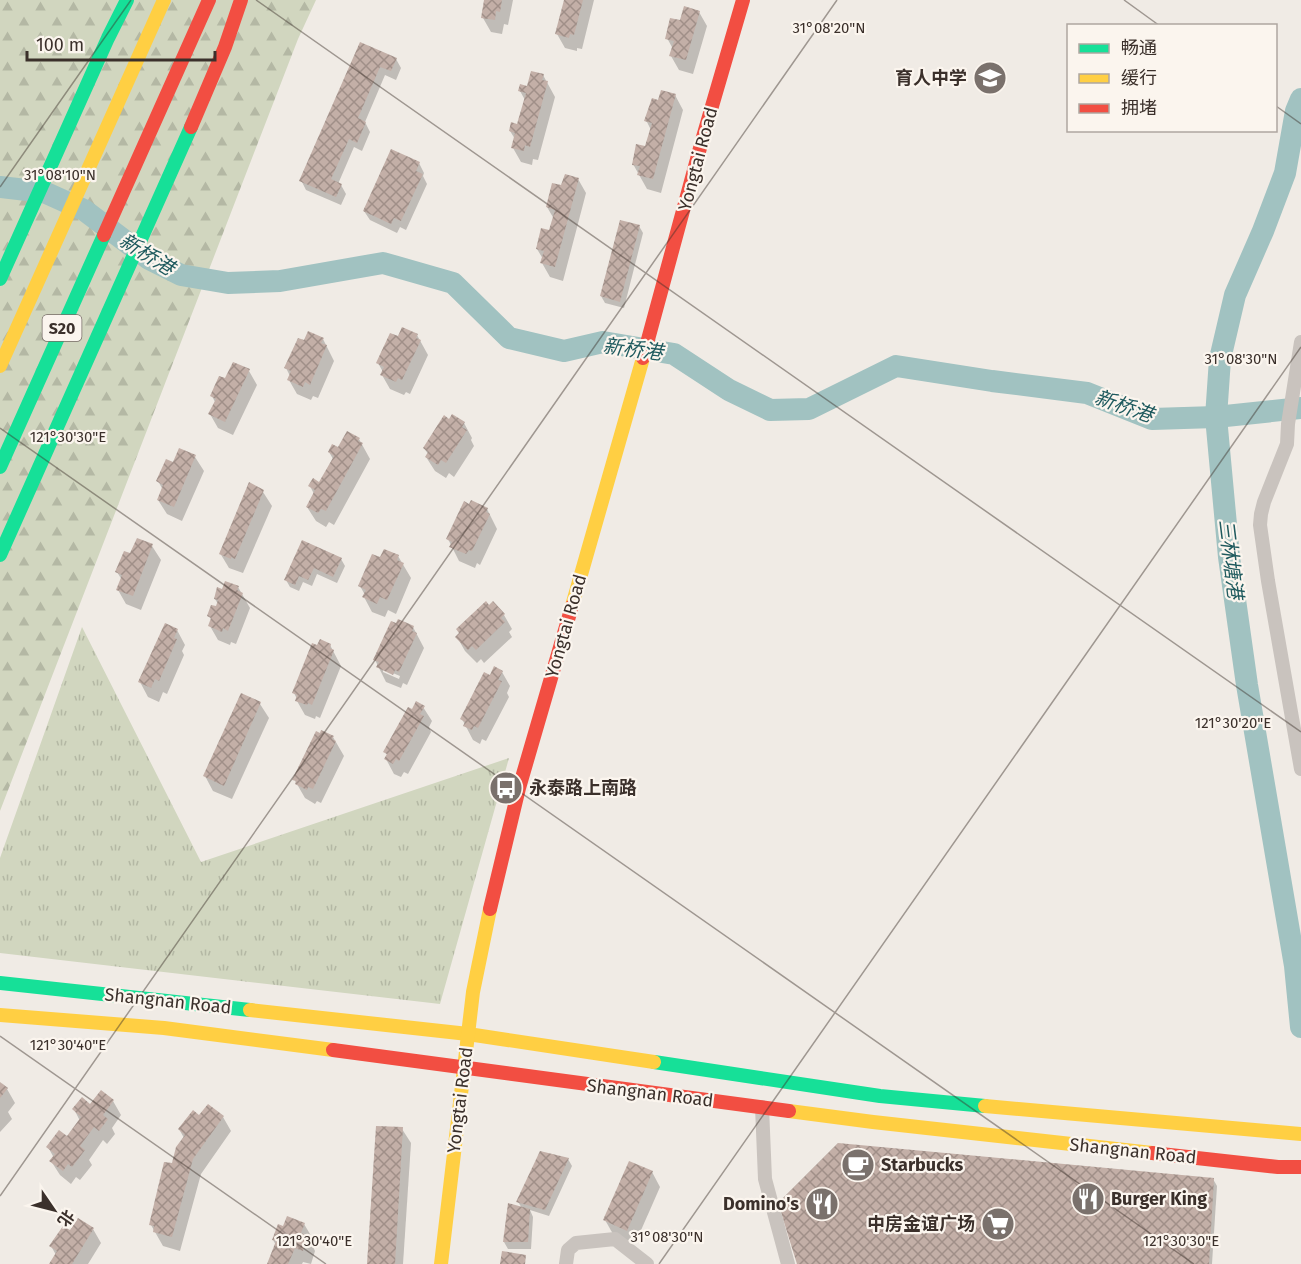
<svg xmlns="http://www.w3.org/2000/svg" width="1301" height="1264" viewBox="0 0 1301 1264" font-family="'Fira Sans','Noto Sans SC',sans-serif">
<defs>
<pattern id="forest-firs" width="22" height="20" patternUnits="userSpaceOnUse" patternTransform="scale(1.5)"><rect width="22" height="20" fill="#d1d6bf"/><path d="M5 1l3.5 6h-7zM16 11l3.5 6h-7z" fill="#b4b8a4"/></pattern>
<pattern id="park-tufts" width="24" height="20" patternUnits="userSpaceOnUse" patternTransform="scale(1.5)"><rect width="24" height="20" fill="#d1d6bf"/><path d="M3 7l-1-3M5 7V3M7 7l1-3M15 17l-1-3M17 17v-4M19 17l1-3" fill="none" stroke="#b4b8a4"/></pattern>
<pattern id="building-cross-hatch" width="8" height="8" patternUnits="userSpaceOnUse" patternTransform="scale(1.5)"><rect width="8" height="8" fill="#c3afa7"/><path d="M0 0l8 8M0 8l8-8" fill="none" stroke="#a08f88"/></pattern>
</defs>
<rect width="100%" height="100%" fill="#f0ebe5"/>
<path fill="url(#forest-firs)" d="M0,0H316L298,39L0,811Z"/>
<path fill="url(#park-tufts)" d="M82,627L201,862L509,758L440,1004L0,953V858Z"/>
<g fill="#0003" fill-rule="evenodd">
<path d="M486,0H513L508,25L504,24L502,34L491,32L483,18Z"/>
<path d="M566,0H594L582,49L577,48V51L565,48L557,34Z"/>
<path d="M699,12L707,26L693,74L679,70L671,56L673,49L667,38L681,22Z"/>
<path d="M360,44L396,59L401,68L396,80L385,75L365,122L370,132L362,151L354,147L338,184L341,185L346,194L341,205L306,190L301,180Z"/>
<path d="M543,75L555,97L538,160L533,159L532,165L521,162L513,148L515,139L510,131L519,126L525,100L520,91L528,88Z"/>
<path d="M675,95L683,110L661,193L647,189L633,164L646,148L651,130L646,120L659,102Z"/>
<path d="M419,163L424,173L423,176L427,184L406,230L400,227L397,233L370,220L364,211Z"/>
<path d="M578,179L586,193L563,281L550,277L542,263L543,259L537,249L550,232L554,219L547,207L563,187Z"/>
<path d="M639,226L643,233L624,308L605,303L601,296Z"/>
<path d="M417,335L428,355L410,394L406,392L404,395L390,389L382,375L383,372L378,363L399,338Z"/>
<path d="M323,339L334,361L318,398L313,396L311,400L297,394L289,380L290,376L286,368L305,342Z"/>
<path d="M249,371L257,385L233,435L218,428L210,414L215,402L212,396L226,380Z"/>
<path d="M449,421L464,423L472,438L471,440L474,446L454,477L449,473L446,478L435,471L426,457L428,454L424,448Z"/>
<path d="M359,439L370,459L334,525L329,522L326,527L316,521L307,507L314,494L310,486L320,484L333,459L329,452L339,449Z"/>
<path d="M179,450L195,457L204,471L182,521L167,514L158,500L163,490L158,481L174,464Z"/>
<path d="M250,484L263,492L272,506L243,573L229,568L220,553Z"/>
<path d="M470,506L487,509L497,529L480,565L477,563L475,568L459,561L448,539Z"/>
<path d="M138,540L152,546L161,560L141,610L126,604L118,590L122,580L117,572L131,555Z"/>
<path d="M303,542L341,559L345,566L337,583L317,574L312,586L303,582L299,591L290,587L286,580Z"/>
<path d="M398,556L411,578L396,614L388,610L385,617L372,612L364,597L365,595L360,586L381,559Z"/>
<path d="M238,587L250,608L236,644L231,642L230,645L218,640L210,626L212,621L209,616L216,608L218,604L215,599L223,591Z"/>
<path d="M493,603L504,615L512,629L509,632L512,637L484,663L481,659L477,663L465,651L457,637Z"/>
<path d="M413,627L424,648L407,685L403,683L401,688L386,682L375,660ZM383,669L400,676L399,679L383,672Z"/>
<path d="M177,630L185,645L182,651L184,655L167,694L163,692L159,702L148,697L140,682Z"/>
<path d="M330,645L341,666L320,718L316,716L315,719L305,715L297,701V699L294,693Z"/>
<path d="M502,672L510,686L507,693L509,697L486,741L482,739L480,744L473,740L462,719L490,677Z"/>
<path d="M242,695L260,704L269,718L232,799L213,791L205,776Z"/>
<path d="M423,707L432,721L429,727L431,732L408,774L404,772L401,777L394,774L386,759L388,756L385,752L412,711Z"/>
<path d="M333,737L344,756L321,803L317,801L315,804L305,798L294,779Z"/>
<path d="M0,1084L7,1089L15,1103L8,1112L12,1119L0,1132Z"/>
<path d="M113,1101L121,1115L112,1128L115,1134L107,1144L103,1140L89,1160L92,1165L80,1180L76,1177L71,1184L60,1175L51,1161L54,1158L48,1147L68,1138L80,1121L74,1109Z"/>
<path d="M199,1117H223L231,1131L201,1174L180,1251L163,1246L151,1225L184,1138L179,1129Z"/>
<path d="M402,1129L411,1143L403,1264H369Z"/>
<path d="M568,1159L572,1166L549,1216L530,1210L533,1217L531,1249H508L504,1242L522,1208L518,1202Z"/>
<path d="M652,1172L660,1187L635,1244L613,1234L605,1220Z"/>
<path d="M1213,1179L1217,1186L1212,1264H798Z"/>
<path d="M304,1224L313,1239L311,1243L315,1251L311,1264L303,1262L302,1264H268L276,1245L273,1240Z"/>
<path d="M93,1229L101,1243L88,1264H51L56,1255L51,1246L71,1232Z"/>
</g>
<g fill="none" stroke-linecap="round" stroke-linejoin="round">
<g stroke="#a1c2c1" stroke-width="22">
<path d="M1301,99L1296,111L1285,173L1263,231L1235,295L1220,359L1216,417L1229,557L1247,685L1295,966L1301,1027"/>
<path d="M0,187L44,192L84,210L149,259L181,275L228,283L280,281L383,263L453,283L509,338L564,351L603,342L674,354L729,390L770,410L809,409L896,366L992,381L1087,393L1152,419L1216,417L1301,408"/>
</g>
</g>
<g fill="url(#building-cross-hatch)">
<path d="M484,0H502L500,12L496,11L495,20L481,18Z"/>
<path d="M564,0H583L574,35L570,34L569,38L555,34Z"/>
<path d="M684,6L700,11L686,60L669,56L674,41L665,39L670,18L680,20Z"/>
<path d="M360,42L397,58L391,71L380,67L358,118L366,122L357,143L349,139L331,179L342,184L336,197L299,181Z"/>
<path d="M531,71L544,74L542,80L548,81L530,147L525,145L524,151L511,148L515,133L509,131L511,122L517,124L526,93L518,91L520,84L527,86Z"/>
<path d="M661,90L676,94L653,179L637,175L640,166L632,165L636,144L645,146L652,123L644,121L652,98L658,100Z"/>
<path d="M391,149L420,162L416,171L423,174L401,221L394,218L391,224L363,211Z"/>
<path d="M565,174L579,178L555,267L540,263L544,251L536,249L541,228L549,230L555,210L546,207L552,183L561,185Z"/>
<path d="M620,220L640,225L620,302L600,296Z"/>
<path d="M402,327L418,334L416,338L421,340L402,380L398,378L396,382L380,375L384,367L376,363L390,333L398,336Z"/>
<path d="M308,331L324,338L321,343L327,345L310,385L305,382L303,387L287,380L291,371L284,368L298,338L304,340Z"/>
<path d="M233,362L250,369L225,422L208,414L216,399L210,396L219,376L225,378Z"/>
<path d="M452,414L465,422L462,427L467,430L446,463L441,460L438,465L425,457L428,452L423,448L444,415L449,419Z"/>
<path d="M347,431L360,438L358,441L363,443L326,511L321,509L318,513L306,507L315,490L308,486L313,478L319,482L334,456L328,452L332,444L338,447Z"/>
<path d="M179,448L196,455L174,507L157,500L163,485L156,481L166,459L173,462Z"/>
<path d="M249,482L264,490L235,559L231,557V559L219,554Z"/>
<path d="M471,500L488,508L486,512L490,514L472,551L469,550L466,554L449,547L452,542L446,539L464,501L469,504Z"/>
<path d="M137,538L153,544L133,596L116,590L122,575L115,572L124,551L130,553Z"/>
<path d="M302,540L342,558L333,577L314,568L308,580L299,576L295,585L284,580Z"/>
<path d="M384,549L399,555L397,560L404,563L387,600L380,597L377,604L362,597L366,590L358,586L372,554L380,557Z"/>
<path d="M225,581L239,586L237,590L243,593L228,631L223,628L222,632L208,626L211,618L207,616L211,605L216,606L218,600L214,599L217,587L222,589Z"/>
<path d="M486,601L489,605L493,601L505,614L501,618L505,622L476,650L472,646L468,650L455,637L459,633L456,629Z"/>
<path d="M398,619L414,626L412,631L417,633L399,672L395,670L393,675L376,667L379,662L373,660L391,621L396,623Z"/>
<path d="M165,623L178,629L174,638L177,639L159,681L155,679L151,688L138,682Z"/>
<path d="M320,639L331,644L330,648L334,650L312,705L308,703L307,705L295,701L297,695L292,693L312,643L317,645Z"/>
<path d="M494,666L503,671L498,680L502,681L478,728L474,726L472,730L463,726L465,722L460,719L484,672L490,675Z"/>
<path d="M241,693L261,702L224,786L203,776Z"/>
<path d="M416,701L425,706L420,714L424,716L399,761L396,759L393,764L384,759L387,754L383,752L408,707L412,709Z"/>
<path d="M321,730L334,736L332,739L336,741L313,789L308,787L307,790L295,784L296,781L292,780L316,731L320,733Z"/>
<path d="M0,1082L8,1088L0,1098Z"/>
<path d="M101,1090L114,1100L103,1115L108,1119L99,1131L94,1127L80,1146L85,1150L72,1167L68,1164L63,1171L49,1161L55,1154L46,1147L59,1130L67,1136L81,1117L72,1109L82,1097L90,1104Z"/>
<path d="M208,1104L224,1116L193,1159L172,1237L153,1232L154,1226L149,1225L164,1162L172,1163L176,1147L185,1135L178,1129L193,1110L199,1115Z"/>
<path d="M376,1126L403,1127L395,1264H367Z"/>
<path d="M838,1143L1214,1178L1209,1264H797L778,1203Z"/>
<path d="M540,1151L569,1158L545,1210L516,1202Z"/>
<path d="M629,1161L653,1171L627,1231L603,1220Z"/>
<path d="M508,1203L530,1209L528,1242H503Z"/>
<path d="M287,1216L305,1223L301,1233L308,1236L303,1251L295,1248L288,1264H267L276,1241L272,1240L278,1224L283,1226Z"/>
<path d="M78,1218L94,1228L72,1264H49L57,1251L49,1246L63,1226L70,1230Z"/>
<path d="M502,1251L526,1255L525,1264H500Z"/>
</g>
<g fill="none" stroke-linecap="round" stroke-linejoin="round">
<g stroke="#c9c3be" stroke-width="14">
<path d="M1301,342L1288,424L1287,444L1264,502L1261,514L1260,525L1268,581L1301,769"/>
<path d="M762,1107L765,1179L788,1264"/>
<path d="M566,1264L568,1250L576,1243L615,1239L647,1264"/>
</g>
<g stroke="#16e098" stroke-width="14">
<path d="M0,279L108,38L127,0"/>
<path d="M0,467L104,235"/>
<path d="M0,555L191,127"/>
<path d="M0,983L250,1010"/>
<path d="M654,1062L880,1096L985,1106"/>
</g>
<g stroke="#ffcf43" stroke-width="14">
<path d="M0,366L164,0"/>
<path d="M572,606L643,358"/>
<path d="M250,1010L468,1034L654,1062"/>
<path d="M0,1015L164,1028L333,1050"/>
<path d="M985,1106L1301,1134"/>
<path d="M789,1111L873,1122L1152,1153"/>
<path d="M441,1264L473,992L490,909"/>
</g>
<g stroke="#f24e42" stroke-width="14">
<path d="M191,127L225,47L241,0"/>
<path d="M104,235L209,0"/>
<path d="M643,358L703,137L743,0"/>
<path d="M490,909L519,788L572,606"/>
<path d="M333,1050L789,1111"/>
<path d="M1152,1153L1278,1167H1301"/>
</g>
</g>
<path fill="none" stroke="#3b302b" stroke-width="1.5" stroke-opacity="0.45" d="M256,0L1301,732M1124,0L1160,26M1276,106L1301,124M0,187L131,0M0,428L1194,1264M0,1036L326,1264M0,1196L837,0M659,1264L1301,347"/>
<defs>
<symbol id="school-disc" viewBox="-11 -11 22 22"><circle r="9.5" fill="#7a716c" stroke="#fbf5ee"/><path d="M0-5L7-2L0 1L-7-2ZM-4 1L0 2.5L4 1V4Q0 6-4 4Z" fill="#fff"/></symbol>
<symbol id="bus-disc" viewBox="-11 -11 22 22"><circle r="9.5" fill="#7a716c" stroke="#fbf5ee"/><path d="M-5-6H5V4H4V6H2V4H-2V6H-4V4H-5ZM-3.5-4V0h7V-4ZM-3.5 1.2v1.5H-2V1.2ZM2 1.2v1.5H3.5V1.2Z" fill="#fff"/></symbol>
<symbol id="cafe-disc" viewBox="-11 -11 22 22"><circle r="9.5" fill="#7a716c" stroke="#fbf5ee"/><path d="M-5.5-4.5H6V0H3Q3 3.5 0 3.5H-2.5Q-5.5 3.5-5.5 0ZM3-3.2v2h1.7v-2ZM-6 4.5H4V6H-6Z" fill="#fff"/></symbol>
<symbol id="restaurant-disc" viewBox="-11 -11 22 22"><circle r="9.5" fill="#7a716c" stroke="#fbf5ee"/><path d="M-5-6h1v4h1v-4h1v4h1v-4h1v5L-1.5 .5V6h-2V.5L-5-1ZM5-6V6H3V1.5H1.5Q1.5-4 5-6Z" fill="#fff"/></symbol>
<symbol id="supermarket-disc" viewBox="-11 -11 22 22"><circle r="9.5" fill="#7a716c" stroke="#fbf5ee"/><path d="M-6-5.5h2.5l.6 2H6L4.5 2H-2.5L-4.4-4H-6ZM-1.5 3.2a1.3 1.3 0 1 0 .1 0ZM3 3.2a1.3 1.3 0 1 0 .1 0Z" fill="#fff"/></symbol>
</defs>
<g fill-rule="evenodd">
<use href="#school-disc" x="971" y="59" width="38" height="38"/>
<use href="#bus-disc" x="487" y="769" width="38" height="38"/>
<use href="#cafe-disc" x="839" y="1146" width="38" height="38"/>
<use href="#restaurant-disc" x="1069" y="1180" width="38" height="38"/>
<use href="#restaurant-disc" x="803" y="1185" width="38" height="38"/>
<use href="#supermarket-disc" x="979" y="1205" width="38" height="38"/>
</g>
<g text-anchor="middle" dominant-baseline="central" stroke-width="4.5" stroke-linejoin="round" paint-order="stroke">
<rect fill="#fbf5ee" stroke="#756b66" stroke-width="1.5" x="42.5" y="315" width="39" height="26" rx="4.5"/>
<g font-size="16" font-weight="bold" fill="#3b302b">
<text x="62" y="328">S20</text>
</g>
<g font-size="18" font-weight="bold" fill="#3b302b" stroke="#fbf5ee" text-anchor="end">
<text x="967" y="78">育人中学</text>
<text x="529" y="788" text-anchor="start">永泰路上南路</text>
<text x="881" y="1165" text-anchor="start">Starbucks</text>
<text x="1111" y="1199" text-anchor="start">Burger King</text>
<text x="799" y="1204">Domino's</text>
<text x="975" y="1224">中房金谊广场</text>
</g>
<g font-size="18" fill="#3b302b" stroke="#fbf5ee">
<text transform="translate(698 159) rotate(-75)">Yongtai Road</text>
<text transform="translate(566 626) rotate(-74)">Yongtai Road</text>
<text transform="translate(168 1001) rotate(6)">Shangnan Road</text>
<text transform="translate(650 1093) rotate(7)">Shangnan Road</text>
<text transform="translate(460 1100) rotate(-83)">Yongtai Road</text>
<text transform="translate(1133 1151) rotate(6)">Shangnan Road</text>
</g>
<g font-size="20" font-style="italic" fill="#1f5a5e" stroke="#fbf5ee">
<text transform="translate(147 254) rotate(32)">新桥港</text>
<text transform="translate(633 349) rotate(7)">新桥港</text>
<text transform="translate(1124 406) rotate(19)">新桥港</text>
<text transform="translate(1231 559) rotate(83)">三林塘港</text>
</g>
</g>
<g font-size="15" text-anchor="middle" fill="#3b302b" stroke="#fbf5ee" stroke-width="4.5" stroke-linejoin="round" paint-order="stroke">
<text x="829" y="33">31°08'20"N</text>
<text x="60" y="180">31°08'10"N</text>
<text x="1241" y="364">31°08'30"N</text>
<text x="68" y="442">121°30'30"E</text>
<text x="1233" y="728">121°30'20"E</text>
<text x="68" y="1050">121°30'40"E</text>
<text x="667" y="1242">31°08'30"N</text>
<text x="314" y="1246">121°30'40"E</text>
<text x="1181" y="1246">121°30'30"E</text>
</g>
<rect x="1067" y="24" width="210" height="108" fill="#fbf5ee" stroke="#aea6a0" stroke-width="1.5"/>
<rect x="1079" y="44" width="30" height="9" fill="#16e098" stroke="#aea6a0" stroke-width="1.5"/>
<text x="1121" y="54" font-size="18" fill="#3b302b">畅通</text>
<rect x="1079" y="74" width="30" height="9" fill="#ffcf43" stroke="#aea6a0" stroke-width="1.5"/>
<text x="1121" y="84" font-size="18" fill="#3b302b">缓行</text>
<rect x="1079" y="104" width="30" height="9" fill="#f24e42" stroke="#aea6a0" stroke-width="1.5"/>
<text x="1121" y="114" font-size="18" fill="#3b302b">拥堵</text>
<g transform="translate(54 1210) rotate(125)" stroke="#fbf5ee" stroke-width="4.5" paint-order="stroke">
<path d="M0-4.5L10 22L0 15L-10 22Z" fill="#3b302b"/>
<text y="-9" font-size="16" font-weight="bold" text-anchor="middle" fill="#3b302b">北</text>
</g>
<path d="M27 51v9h188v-9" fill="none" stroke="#3b302b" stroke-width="3"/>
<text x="36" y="51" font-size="18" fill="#3b302b" stroke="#fbf5ee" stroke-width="4.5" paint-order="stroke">100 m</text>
</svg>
